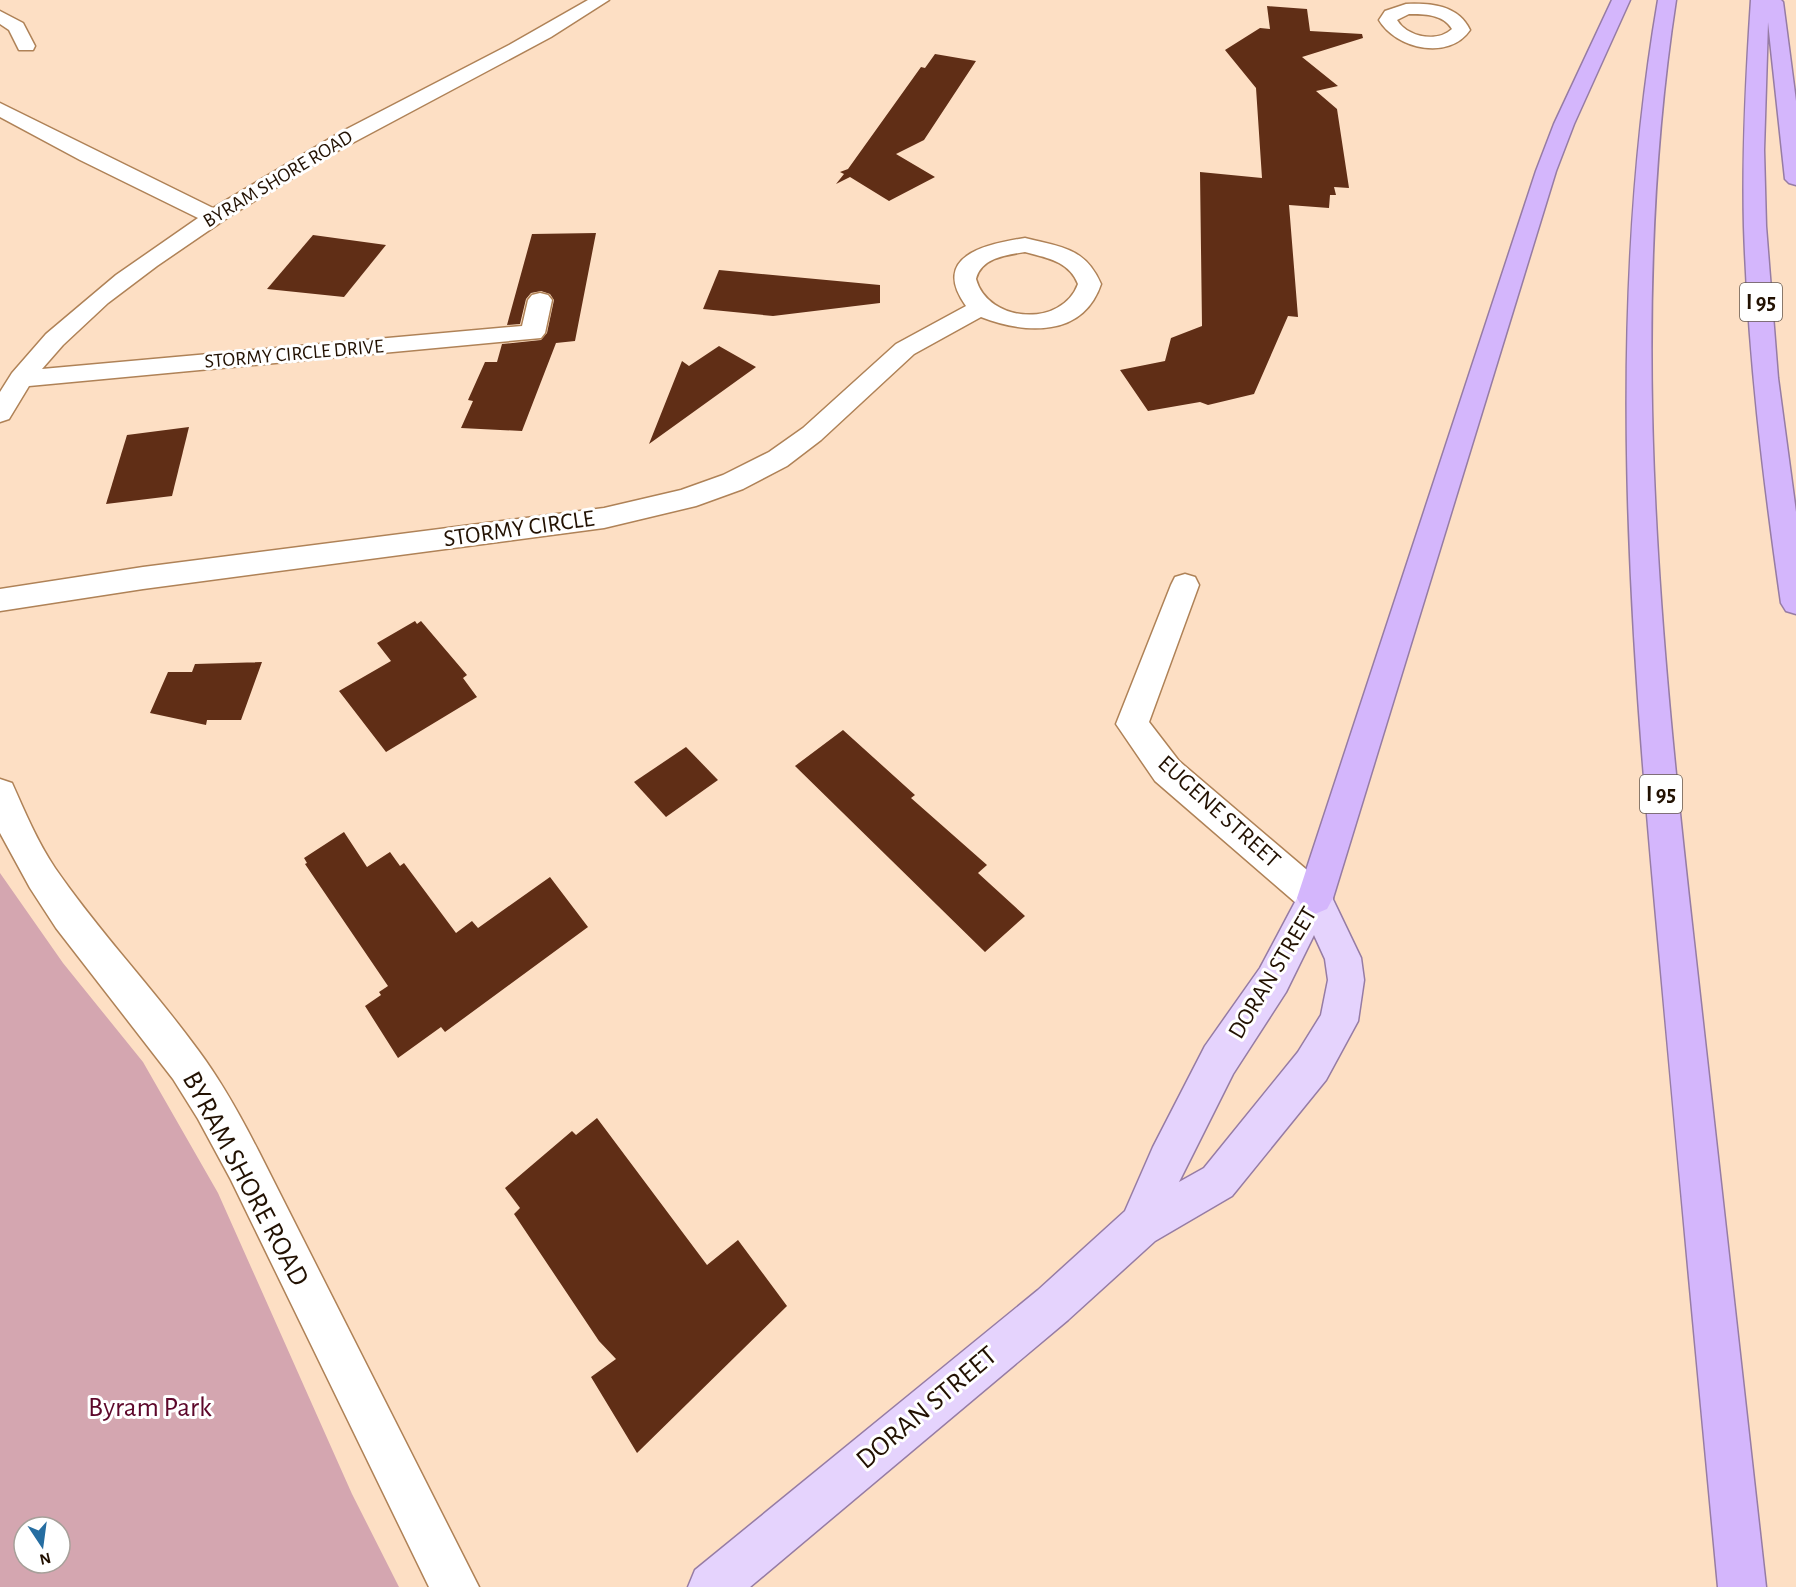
<svg xmlns="http://www.w3.org/2000/svg" width="1796" height="1587" viewBox="0 0 1796 1587" font-family="'Alegreya Sans',sans-serif">
<rect width="100%" height="100%" fill="#fddfc4"/>
<path fill="#d4a6b0" fill-rule="evenodd" d="M0,873L63,963L143,1062L218,1193L352,1494L399,1587H0ZM24,1527H60V1563H24Z"/>
<g fill="#602e16">
<path d="M1267,6L1307,9L1310,31L1362,34L1363,38L1302,57L1338,86L1316,91L1337,109L1349,188L1334,187L1336,195H1330L1329,208L1289,205L1298,317L1288,316L1254,394L1208,405L1200,402L1148,411L1120,370L1165,361L1171,338L1202,326L1200,172L1262,178L1256,88L1225,50L1260,28L1270,29Z"/>
<path d="M935,54L976,61L924,140L896,154L935,177L889,201L850,177L836,184L844,174L840,172L848,169L921,67L925,68Z"/>
<path d="M596,233L575,341L556,343L522,431L461,428L473,401L468,400L485,362H497L502,344L541,340L547,333L554,300L550,294L541,291L531,293L526,299L520,324L507,325L532,234Z"/>
<path d="M313,235L386,245L344,297L267,289Z"/>
<path d="M719,270L880,285V303L773,316L703,309Z"/>
<path d="M719,346L756,367L649,444L682,361L689,366Z"/>
<path d="M189,427L172,496L106,504L127,435Z"/>
<path d="M415,621L417,624L421,621L467,675L463,678L477,697L386,752L339,691L391,661L377,643Z"/>
<path d="M262,662L241,720H207L206,725L150,713L168,672H192L195,664Z"/>
<path d="M843,730L915,795L911,798L987,865L978,873L1025,916L985,952L795,766Z"/>
<path d="M686,747L718,780L666,817L634,782Z"/>
<path d="M344,832L367,867L390,852L400,866L404,863L456,933L472,921L478,928L550,877L588,927L445,1032L441,1027L398,1058L365,1006L381,995L379,992L388,986L305,864L307,863L304,858Z"/>
<path d="M597,1118L707,1265L738,1240L787,1306L637,1453L591,1377L616,1359L599,1341L514,1214L520,1208L505,1188L572,1131L576,1135Z"/>
</g>
<g fill="none" stroke-linecap="round" stroke-linejoin="round">
<defs>
<g id="minor">
<path d="M588,0H609L551,37L328,156L230,216L157,266L108,303L63,345L42,369L522,326L528,300L532,295L540,293L548,295L552,300L545,333L541,338L29,386L9,419L0,422V392L12,373L46,334L116,275L198,218L80,160L0,117V103L213,208L339,133L509,45Z"/>
<path d="M1406,4C1431,3 1458,5 1470,30C1449,61 1396,49 1379,20L1385,11ZM1409,14C1424,14 1443,14 1452,29C1437,43 1407,37 1397,20Z"/>
<path d="M0,11L23,23L35,46L33,50H19L9,30L0,24Z"/>
<path d="M1025,238C1060,247 1085,247 1101,284C1083,338 1025,334 981,317L914,354L821,440L787,466L743,489L696,506L604,528L143,589L0,611V589L143,567L604,508L681,490L723,475L769,452L803,428L896,344L966,306C930,256 986,244 1025,238ZM1025,252C1047,258 1069,261 1078,284C1062,328 988,323 976,279C981,258 1006,255 1025,252Z"/>
<path d="M1185,574L1195,577L1199,585L1149,722L1179,761L1327,887L1333,898L1327,909L1315,914L1303,909L1155,781L1116,724L1171,585L1175,577Z"/>
<path d="M0,779L12,783C25,812 37,841 55,868C99,932 153,988 198,1050C222,1082 241,1117 259,1152L479,1587H429L231,1180L198,1119L173,1079L56,928L30,888L0,833Z"/>
</g>
<path id="major" d="M1315,882L1327,887L1361,958L1364,980L1358,1021L1326,1080L1232,1196L1155,1241L1068,1320L750,1587H688L695,1570L1038,1290L1125,1211L1153,1147L1205,1046L1260,968L1303,887ZM1314,935L1325,959L1328,980L1321,1015L1298,1052L1204,1168L1179,1182L1233,1074L1286,992Z"/>
<g id="highway">
<path d="M1612,0H1630L1574,124L1556,171L1333,898L1327,909L1315,914L1303,909L1297,898L1536,171L1554,124Z"/>
<path d="M1658,0H1676C1628,312 1659,631 1694,942C1718,1157 1742,1372 1766,1587H1718C1698,1375 1678,1162 1659,950C1630,635 1604,313 1658,0Z"/>
<path d="M1751,0H1781L1783,2L1796,101V185L1789,183L1785,179L1768,22L1764,150L1766,226L1778,378L1796,512V614L1786,611L1781,603C1763,478 1748,353 1744,227C1742,151 1746,76 1751,0Z"/>
</g>
</defs>
<use href="#minor" stroke="#af8257" stroke-width="3"/>
<use href="#major" stroke="#967ca4" stroke-width="3"/>
<use href="#highway" stroke="#967ca4" stroke-width="3"/>
<use href="#minor" fill="#fff" fill-rule="evenodd"/>
<use href="#major" fill="#e5d3fd" fill-rule="evenodd"/>
<use href="#highway" fill="#d4b6fc" fill-rule="evenodd"/>
</g>
<g text-anchor="middle" dominant-baseline="central" stroke-width="6" stroke-linejoin="round" paint-order="stroke">
<g font-size="20" fill="#221102" stroke="#fff">
<text transform="translate(278 179) rotate(-31)">BYRAM SHORE ROAD</text>
<text transform="translate(294 354) rotate(-5)">STORMY CIRCLE DRIVE</text>
</g>
<g fill="#fff" stroke="#64584e" stroke-width="1.5">
<rect x="1740" y="283" width="42" height="38" rx="4.5"/>
<rect x="1640" y="775" width="42" height="38" rx="4.5"/>
</g>
<g font-size="22" font-weight="bold" fill="#221102">
<text x="1761" y="302">I 95</text>
<text x="1661" y="794">I 95</text>
</g>
<g font-size="24" fill="#221102" stroke="#fff">
<text transform="translate(519 529) rotate(-8)">STORMY CIRCLE</text>
<text transform="translate(1219 812) rotate(42)">EUGENE STREET</text>
<text transform="translate(1273 973) rotate(-59)">DORAN STREET</text>
</g>
<g font-size="28" fill="#221102" stroke="#fff">
<text transform="translate(245 1179) rotate(62)">BYRAM SHORE ROAD</text>
<text transform="translate(927 1408) rotate(-40)">DORAN STREET</text>
</g>
<g font-size="28" fill="#5d072a" stroke="#fff">
<text x="150" y="1408">Byram Park</text>
</g>
</g>
<g transform="translate(42 1545) rotate(167)"><circle r="28" fill="#ffffff" stroke="#a7a09a" stroke-width="1.5"/>
<path d="M0-4.5L10 22L0 15L-10 22Z" fill="#256da1"/>
<text y="-9" font-size="16" font-weight="bold" text-anchor="middle" fill="#221102">N</text>
</g>
</svg>
